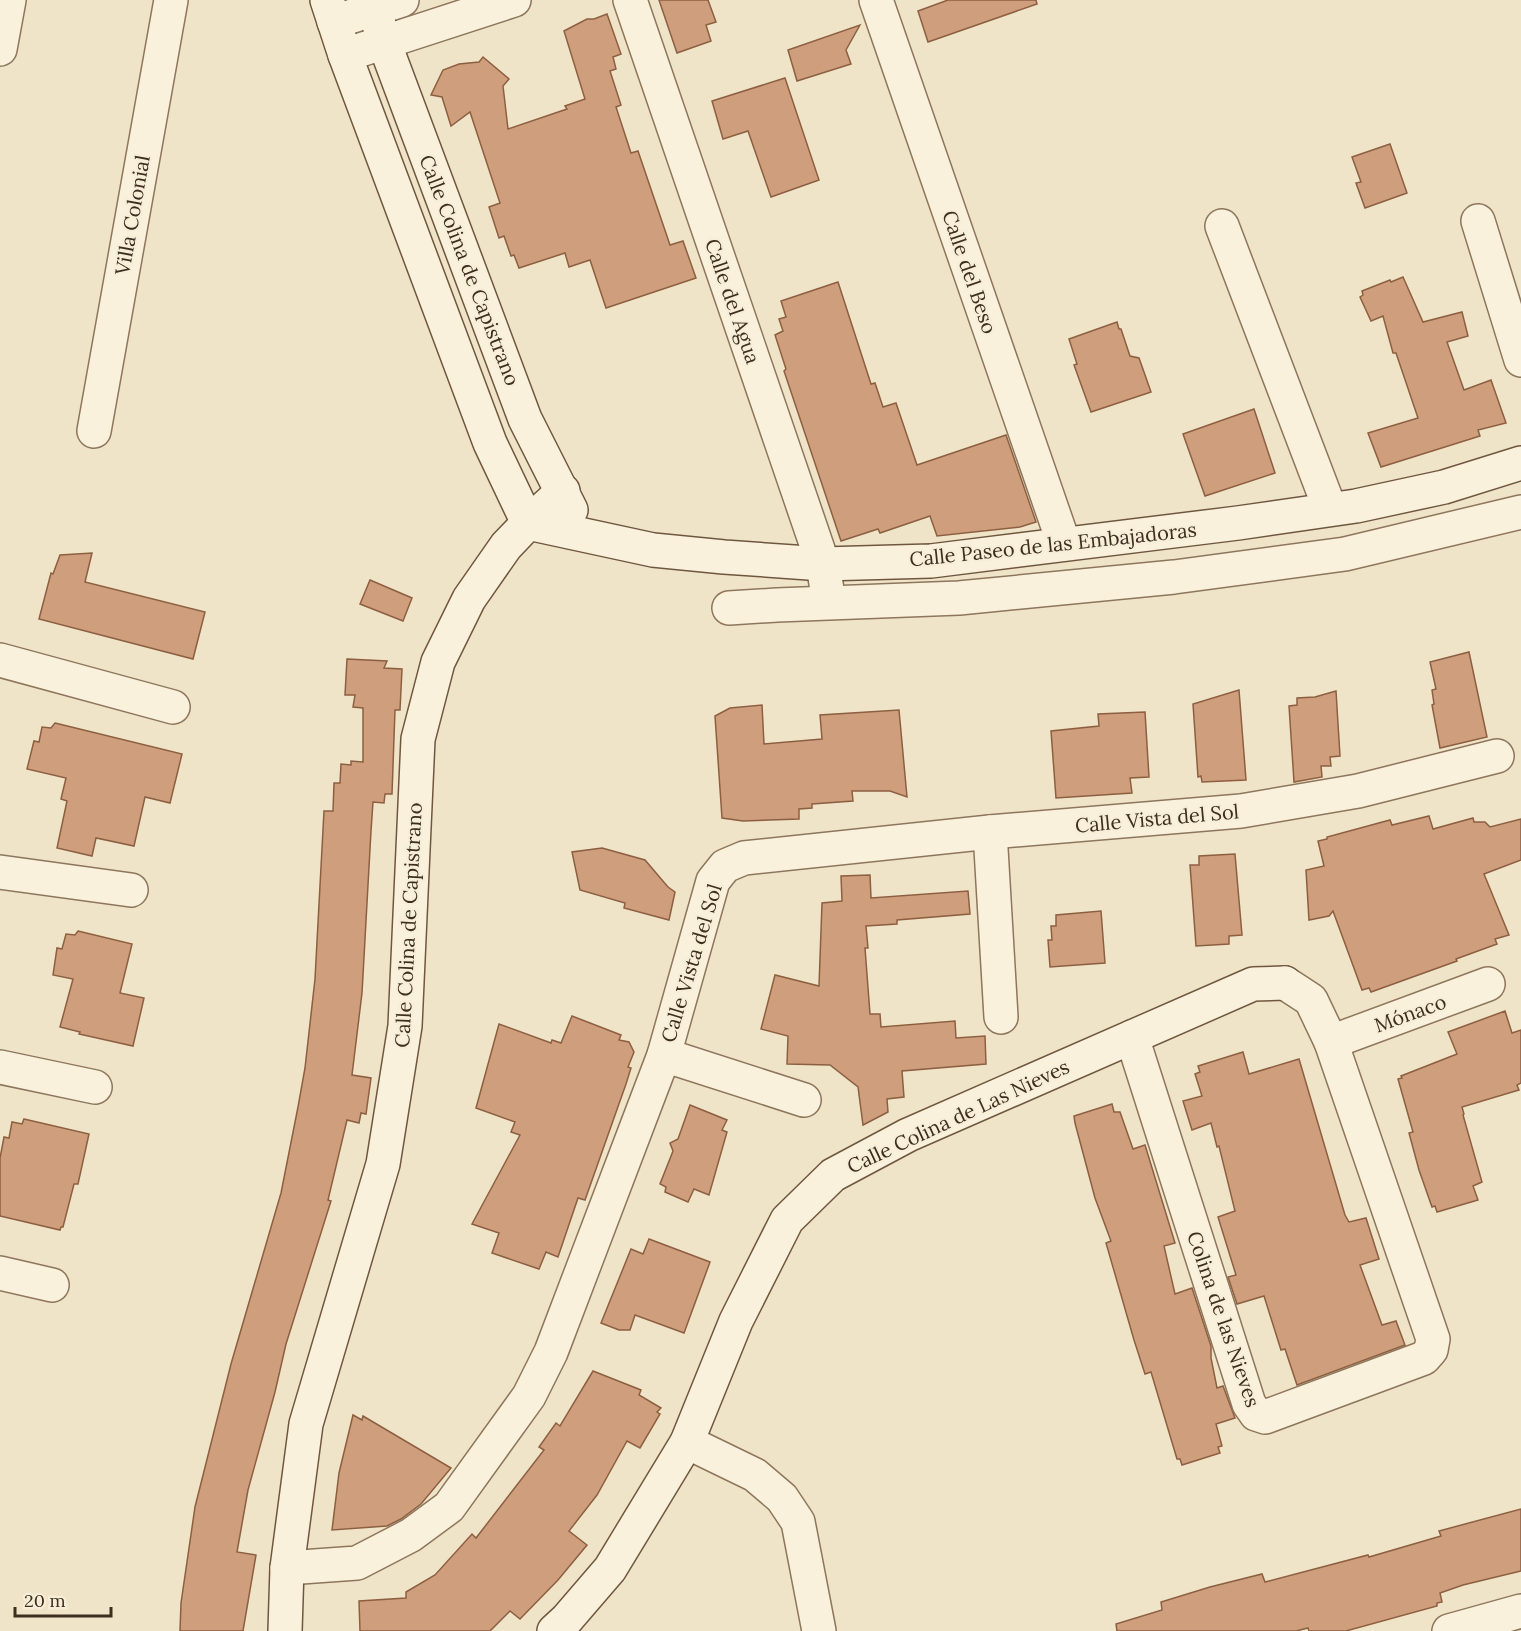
<svg xmlns="http://www.w3.org/2000/svg" width="1521" height="1631" viewBox="0 0 1521 1631" font-family="Lora,serif">
<rect width="100%" height="100%" fill="#f0e4c8"/>
<g fill="#cf9f7d" stroke="#8d5f41" stroke-width="1.5">
<path d="M659,0H708L716,22L706,25L711,41L677,53Z"/>
<path d="M948,0H1036L1037,4L928,42L918,11Z"/>
<path d="M607,14L621,54L613,57L616,69L610,71L621,105L616,107L631,153L638,151L670,245L683,241L696,278L606,308L590,260L569,267L565,253L519,268L514,255L511,256L504,236L499,238L489,207L500,203L470,112L451,126L442,97L431,95L443,70L459,64L479,62L483,57L509,79L503,86L508,129L567,109L565,106L585,99L564,31L587,19H594Z"/>
<path d="M860,25L846,50L851,64L797,81L788,50Z"/>
<path d="M785,78L819,180L771,197L748,131L723,139L712,101Z"/>
<path d="M1390,144L1407,193L1365,208L1356,183L1361,182L1352,157Z"/>
<path d="M1403,277L1423,322L1462,312L1468,336L1447,342L1464,390L1491,380L1506,423L1478,430L1480,436L1381,467L1368,433L1418,418L1396,353H1393L1383,316L1371,321L1360,297L1363,295L1362,291L1390,280L1391,282Z"/>
<path d="M838,282L871,384L875,383L883,407L896,403L917,465L1006,435L1036,522L1020,527L937,536L930,516L880,533L878,529L841,541L784,371L786,369L775,335L783,331L779,319L786,317L781,301Z"/>
<path d="M1117,322L1119,329H1121L1130,356L1139,358L1151,392L1091,412L1074,365L1077,364L1069,339Z"/>
<path d="M1254,409L1275,473L1205,496L1183,434Z"/>
<path d="M92,553L85,582L205,612L193,659L39,619L51,573L53,574L60,555Z"/>
<path d="M370,580L412,598L403,621L360,604Z"/>
<path d="M1469,652L1487,737L1440,748L1432,705L1434,704L1432,690L1436,689L1430,662Z"/>
<path d="M347,659L387,661L384,668L402,669L400,710H395L392,794H385L384,803L373,802L371,831L362,993L352,1075L371,1078L366,1114L361,1113L359,1123L347,1120L328,1200L331,1201L286,1344L275,1392L248,1490L237,1552L256,1555L243,1631H180L181,1603L195,1507L231,1364L281,1193L298,1107L305,1068L315,979L324,811H333L334,783H340L341,764L351,765V761L363,762V708L353,707L355,695H345Z"/>
<path d="M1239,690L1246,780L1202,782L1201,776L1198,777L1193,704Z"/>
<path d="M1336,691L1340,756L1330,757L1331,766H1321L1322,777L1294,782L1289,706L1297,705V698L1315,697Z"/>
<path d="M762,705L764,744L822,739L820,715L899,710L907,797L890,791H852L853,801L812,804V808L799,809V819L743,821L722,818L715,716L730,708Z"/>
<path d="M1145,712L1149,777L1130,778L1132,793L1056,798L1051,731L1099,726L1098,714Z"/>
<path d="M55,723L182,754L170,803L145,797L134,846L96,838L92,856L57,848L67,801L61,799L66,778L27,769L34,741L39,742L42,727L51,728Z"/>
<path d="M1429,816L1433,829L1473,818L1474,822H1485L1490,827L1521,819V860L1484,874L1509,935L1495,939L1497,944L1456,959L1457,961L1371,992L1369,988L1362,990L1333,911L1329,916L1309,920L1306,870L1324,866L1318,841L1327,839V837L1390,820L1392,825Z"/>
<path d="M602,848L645,860L668,887L675,892L669,920L624,908L625,903L580,890L572,852Z"/>
<path d="M1235,854L1242,935L1229,936V944L1196,946L1190,865H1199V856Z"/>
<path d="M870,875L871,898L968,891L970,914L897,920V924L866,926L868,948H865L870,1014H880L881,1027L955,1021L956,1038L985,1036L986,1064L902,1071L904,1097L887,1099L888,1112L863,1125L858,1087L830,1065L787,1064L788,1036L761,1029L775,975L819,986L822,903L842,901L841,876Z"/>
<path d="M1101,911L1105,963L1050,967L1048,940H1052L1051,926H1056V915Z"/>
<path d="M78,931L132,944L120,993L144,998L133,1046L79,1034L80,1032L60,1027L73,979L53,975L57,948L62,949L66,934L75,935Z"/>
<path d="M1505,1011L1512,1033L1521,1030V1083L1517,1085L1519,1090L1462,1107L1464,1114L1463,1115L1482,1182L1473,1186L1478,1200L1437,1212L1435,1206L1432,1207L1419,1170L1409,1133L1413,1132L1398,1079L1402,1078L1401,1076L1457,1054L1448,1032Z"/>
<path d="M572,1016L621,1035L619,1040L629,1042L634,1052L628,1067L631,1068L626,1084L585,1200L578,1198L558,1257L546,1252L539,1269L492,1253L499,1233L472,1224L520,1135L511,1132L515,1122L476,1108L499,1024L551,1043L552,1040L561,1043Z"/>
<path d="M1243,1052L1249,1074L1299,1059L1345,1215L1349,1222L1366,1218L1379,1259L1360,1265L1382,1325L1396,1321L1405,1345L1297,1385L1285,1349L1281,1350L1264,1296L1237,1304L1228,1277L1236,1275L1218,1217L1235,1211L1219,1146L1217,1147L1211,1123L1192,1130L1183,1101L1202,1096L1195,1074L1200,1072L1198,1066Z"/>
<path d="M1112,1104L1114,1112H1120L1133,1149L1145,1145L1175,1243L1164,1246L1175,1294L1192,1288L1211,1346V1358L1217,1388L1223,1386L1235,1418L1216,1424L1222,1446L1218,1447L1220,1453L1182,1465L1180,1459H1177L1151,1372L1145,1374L1134,1340L1106,1243L1111,1241L1095,1198L1075,1123L1074,1116Z"/>
<path d="M690,1105L727,1120L722,1130L727,1132L709,1195L694,1189L688,1202L665,1192L666,1187L660,1184L673,1151L670,1143L678,1139Z"/>
<path d="M24,1119L89,1134L78,1184H74L63,1227H61L60,1230L0,1216V1158L4,1137L9,1138L12,1122L22,1124Z"/>
<path d="M649,1239L710,1262L684,1333L635,1315L630,1330H619L601,1323L631,1249L643,1254Z"/>
<path d="M593,1371L641,1390L639,1395L661,1408L657,1412L660,1414L640,1448L627,1441L597,1495L569,1531L587,1545L558,1580L520,1619L510,1611L490,1631H360L359,1601L406,1598V1592L435,1575L472,1534L476,1538L544,1450L539,1447L556,1423L560,1426Z"/>
<path d="M353,1415L362,1420L363,1416L451,1468L421,1504L401,1519L387,1526L332,1530L339,1473Z"/>
<path d="M1521,1509V1571L1463,1585L1440,1593L1442,1602L1437,1603V1606L1346,1631H1309L1308,1628L1296,1631H1117L1116,1624L1162,1610L1161,1602L1210,1587L1262,1574L1265,1582L1368,1555L1369,1557L1441,1536L1439,1531Z"/>
</g>
<g fill="none" stroke-linecap="round" stroke-linejoin="round">
<defs>
<g id="street">
<path d="M630,0L823,564L827,590"/>
<path d="M876,0L1064,544"/>
<path d="M334,22L402,0"/>
<path d="M0,49L9,0"/>
<path d="M345,55L514,0"/>
<path d="M1478,221L1521,360"/>
<path d="M1222,226L1330,509"/>
<path d="M94,431L171,0"/>
<path d="M729,608L777,605L959,598L1174,577L1345,554L1521,512"/>
<path d="M0,660L173,707"/>
<path d="M990,832L1001,1017"/>
<path d="M0,872L131,890"/>
<path d="M1132,1037L1249,1404L1256,1414L1265,1417L1424,1358L1431,1350L1433,1339L1331,1042L1311,1000L1285,983"/>
<path d="M1331,1042L1488,984"/>
<path d="M664,1055L804,1100"/>
<path d="M0,1067L95,1087"/>
<path d="M0,1273L52,1285"/>
<path d="M687,1442L755,1475L782,1498L798,1522L819,1631"/>
<path d="M287,1568L357,1563L411,1535L449,1507L529,1396L551,1352L664,1055L713,881L725,866L744,858L990,832L1241,811L1358,791L1497,756"/>
<path d="M1449,1631L1521,1611"/>
</g>
<g id="secondary">
<path d="M327,0L345,55L490,443L528,523L653,550L724,557L823,564L931,561L1238,523L1356,506L1444,487L1521,463"/>
<path d="M372,0L384,42L525,419L571,510"/>
<path d="M285,1631L287,1568L306,1424L383,1164L405,1026L418,739L438,662L469,599L506,546L528,523L563,491"/>
<path d="M554,1631L567,1619L610,1569L687,1442L736,1321L787,1220L833,1175L908,1135L1253,984L1285,983"/>
</g>
</defs>
<use href="#street" stroke="#8d765c" stroke-width="36"/>
<use href="#secondary" stroke="#6f573f" stroke-width="36"/>
<use href="#street" stroke="#faf1dc" stroke-width="33"/>
<use href="#secondary" stroke="#faf1dc" stroke-width="33"/>
</g>
<g text-anchor="middle" dominant-baseline="central" stroke-width="4.5" stroke-linejoin="round" paint-order="stroke">
<g font-size="20" fill="#3d2e20" stroke="#f7eed8">
<text transform="translate(132 215) rotate(-80)">Villa Colonial</text>
<text transform="translate(470 270) rotate(69)">Calle Colina de Capistrano</text>
<text transform="translate(970 272) rotate(71)">Calle del Beso</text>
<text transform="translate(733 301) rotate(71)">Calle del Agua</text>
<text transform="translate(1053 544) rotate(-6)">Calle Paseo de las Embajadoras</text>
<text transform="translate(1157 818) rotate(-5)">Calle Vista del Sol</text>
<text transform="translate(408 925) rotate(-87)">Calle Colina de Capistrano</text>
<text transform="translate(691 963) rotate(-73)">Calle Vista del Sol</text>
<text transform="translate(1410 1013) rotate(-20)">Mónaco</text>
<text transform="translate(958 1116) rotate(-25)">Calle Colina de Las Nieves</text>
<text transform="translate(1224 1319) rotate(71)">Colina de las Nieves</text>
</g>
</g>
<path d="M15 1607v9h96v-9" fill="none" stroke="#3d2e20" stroke-width="3"/>
<text x="24" y="1607" font-size="18" fill="#3d2e20" stroke="#f7eed8" stroke-width="4.5" paint-order="stroke">20 m</text>
</svg>
